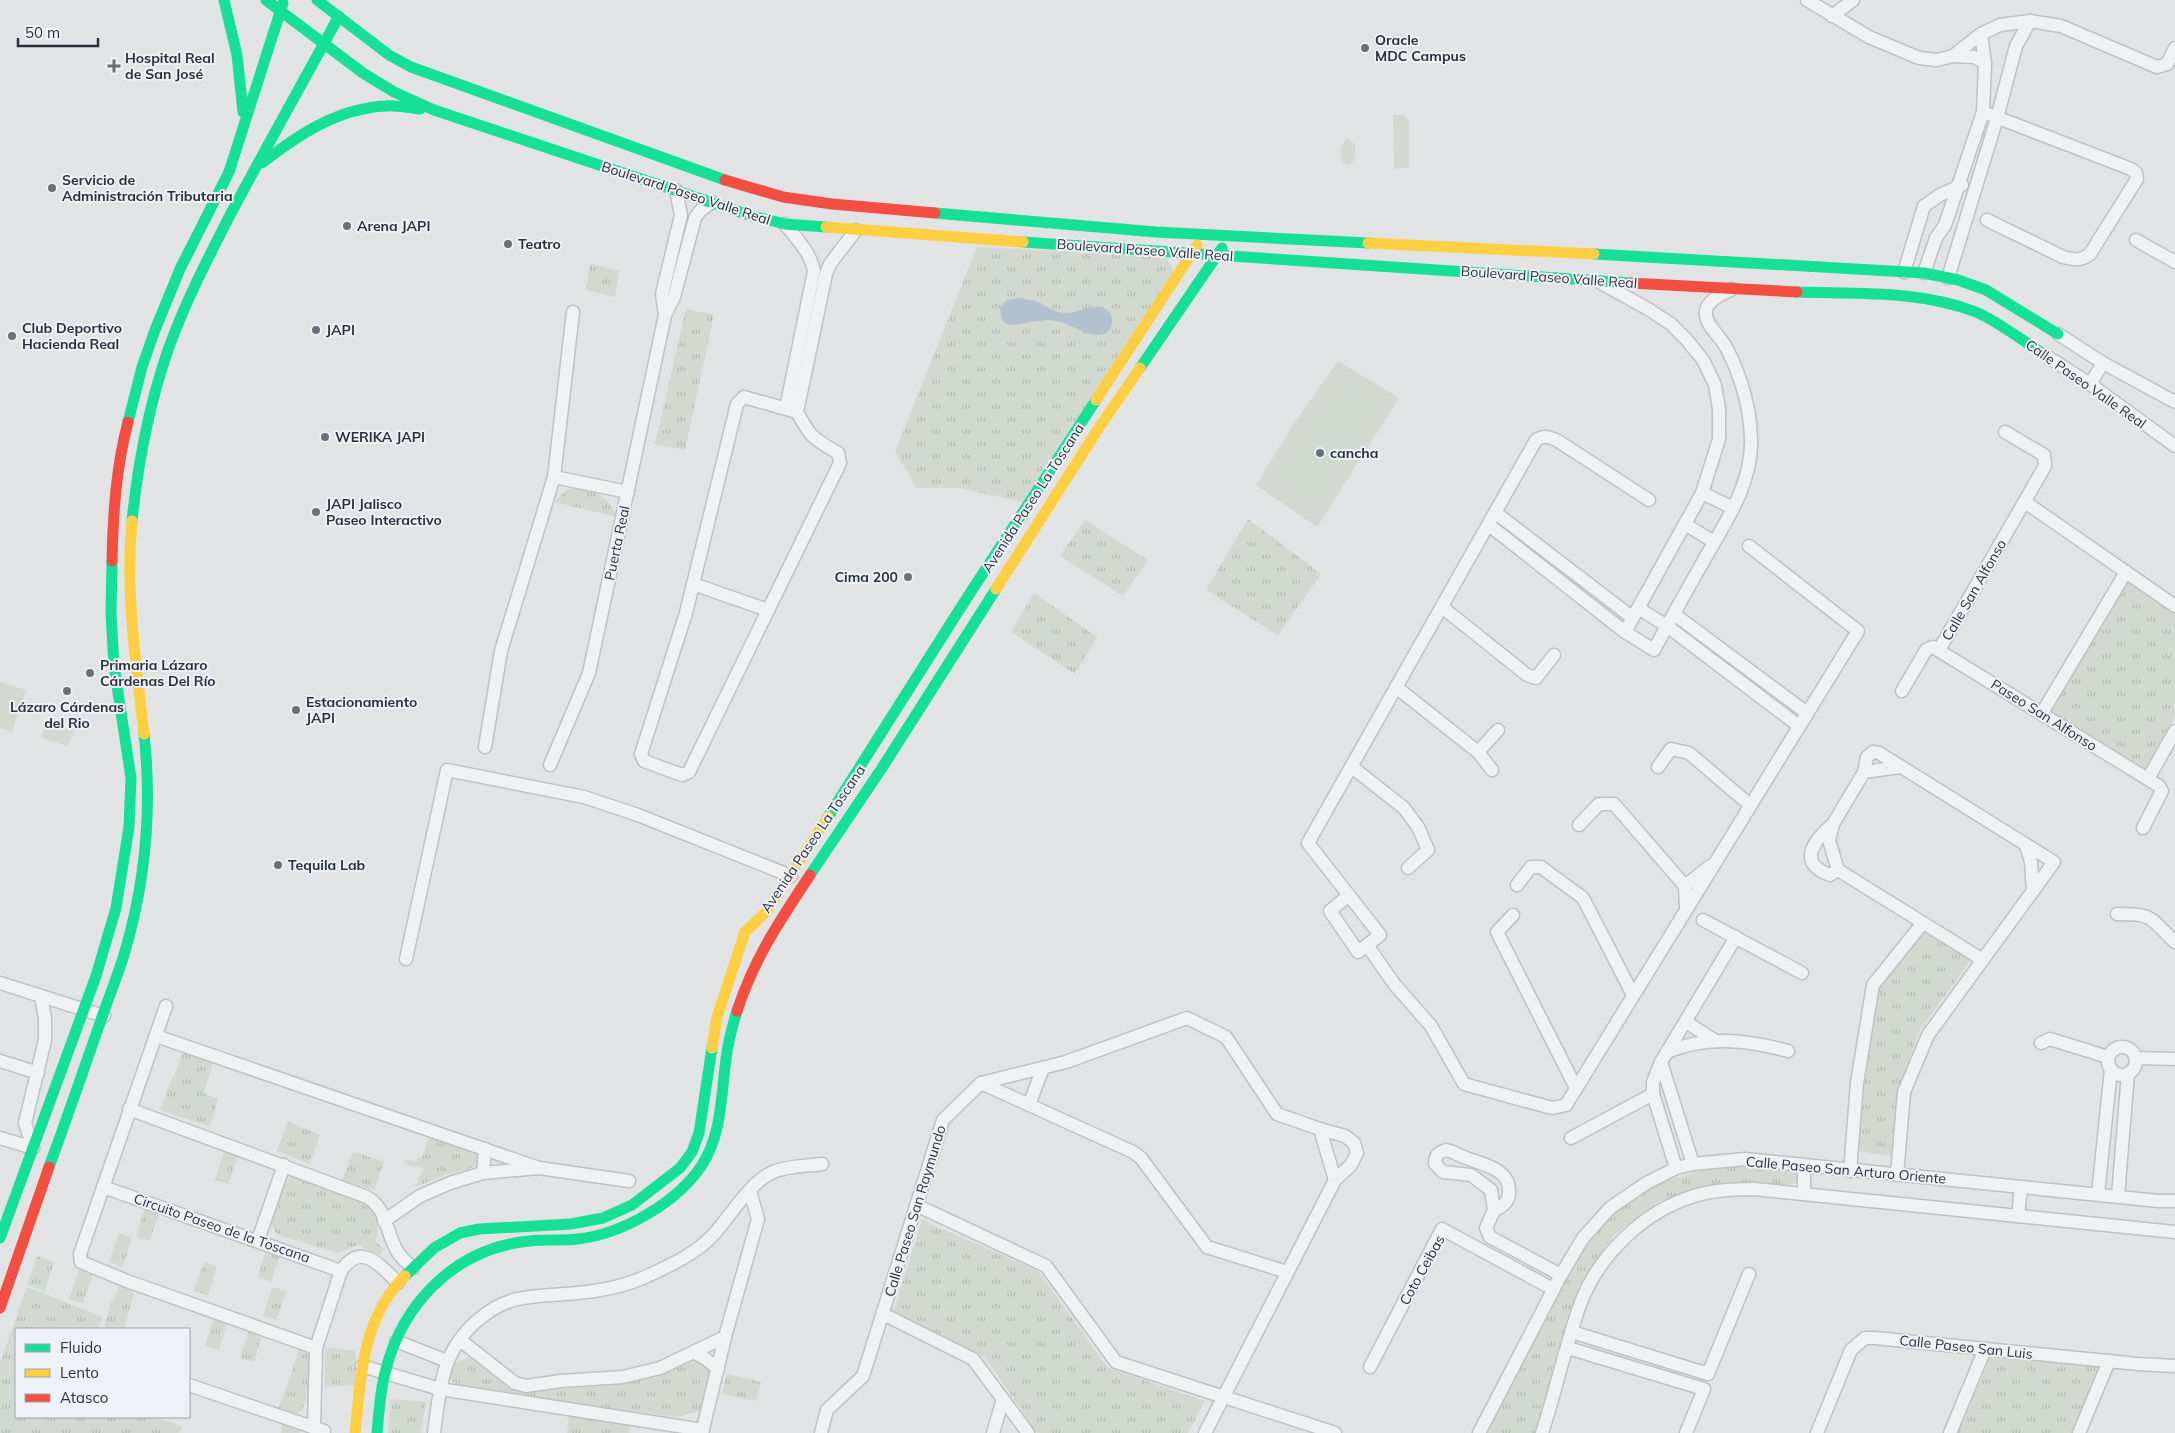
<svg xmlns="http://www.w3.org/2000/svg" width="2175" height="1433" viewBox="0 0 2175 1433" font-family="Mulish,sans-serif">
<defs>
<pattern id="grass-tufts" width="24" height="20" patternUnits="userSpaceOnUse" patternTransform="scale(1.25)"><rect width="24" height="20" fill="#d2d9d1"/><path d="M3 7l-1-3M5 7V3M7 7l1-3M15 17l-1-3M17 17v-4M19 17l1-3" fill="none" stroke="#b4bbb4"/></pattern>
</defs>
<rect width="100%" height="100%" fill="#e1e3e5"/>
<g fill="url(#grass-tufts)">
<path d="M977,247L1165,256L1174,272L1022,502L959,488H917L895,452Z"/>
<path d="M590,264L619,271L615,297L586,290Z"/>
<path d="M686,309L714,315L685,450L655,444Z"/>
<path d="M576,487C598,492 608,496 617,517L554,502L567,490Z"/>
<path d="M1248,519L1321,574L1278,635L1206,590Z"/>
<path d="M1085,520L1148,560L1123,596L1060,556Z"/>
<path d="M2125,581L2175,613V717L2145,769L2049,710Z"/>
<path d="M1034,593L1097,637L1075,674L1011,632Z"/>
<path d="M1923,932L1971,960L1919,1031L1898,1091L1893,1156L1857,1151L1861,1089L1877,991Z"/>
<path d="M183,1050L213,1062L204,1093L218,1099L210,1127L160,1110L172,1077H174Z"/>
<path d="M288,1121L320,1135L310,1164L277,1151Z"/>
<path d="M429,1136L477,1149L480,1156L472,1168L444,1175L416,1187L423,1168L404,1164V1160L417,1161L418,1157L422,1158Z"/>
<path d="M224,1151L238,1155L229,1184L215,1180Z"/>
<path d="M353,1152L384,1161L375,1190L342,1181Z"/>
<path d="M1741,1165L1796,1171L1798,1180L1795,1183L1784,1185L1731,1182L1691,1190L1657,1202L1613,1236L1586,1275L1579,1294L1536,1433H1487C1505,1398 1523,1363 1541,1328C1566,1279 1589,1228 1636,1197C1667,1176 1704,1170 1741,1165Z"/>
<path d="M291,1175L369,1204L379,1221L376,1242L384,1249L380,1255L358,1245L338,1253L278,1235C274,1230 272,1226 272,1220C271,1209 285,1184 291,1175Z"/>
<path d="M145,1207L159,1212L150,1241L136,1237Z"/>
<path d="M922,1220L1038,1271L1108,1368L1205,1401L1188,1433H1037L985,1357L893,1312Z"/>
<path d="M119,1233L132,1238L123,1267L109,1262Z"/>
<path d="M266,1250L280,1255L271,1282L258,1277Z"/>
<path d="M37,1256L54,1262L45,1291L27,1285Z"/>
<path d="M204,1262L217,1266L208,1295L194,1291Z"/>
<path d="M79,1270L93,1274L83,1303L69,1299Z"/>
<path d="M119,1284L135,1289L124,1329H104L111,1301L115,1298Z"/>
<path d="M27,1287L102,1317L98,1329H16V1417H153L182,1426L179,1433H0V1363Z"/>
<path d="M272,1287L286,1291L277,1320L263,1316Z"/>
<path d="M214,1317L228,1321L219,1350L205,1346Z"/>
<path d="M249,1329L263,1333L254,1362L240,1358Z"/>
<path d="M301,1345L309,1348C309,1361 311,1408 298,1413C293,1415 283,1411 278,1410Z"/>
<path d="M325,1347L355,1351L356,1385L325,1387Z"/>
<path d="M1991,1356L2099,1367L2072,1433H1958Z"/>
<path d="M471,1357L506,1385L530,1391L605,1386L700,1359L711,1368L704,1410L677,1417L477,1391L457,1387L449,1377L454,1363Z"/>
<path d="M727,1374L761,1382L756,1401L721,1394Z"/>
<path d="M391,1399L426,1402L421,1433H388Z"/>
<path d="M569,1415L630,1425L629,1433H567Z"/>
<path d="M282,1424L301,1429L299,1433H281Z"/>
</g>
<g fill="#d2d9d1">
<path d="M1393,115H1404L1409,122V166L1406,168L1394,169Z"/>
<path d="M1347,139L1355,144C1356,152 1357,161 1349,165L1343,163L1340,150L1344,141Z"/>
<path d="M1338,361L1399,398L1317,527L1256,485L1295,422Z"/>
<path d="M0,682L26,690L12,732L0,728Z"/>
<path d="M46,722L74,731L68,746L42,738Z"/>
</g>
<path fill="#b1c2ce" d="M1019,298C1025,299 1032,300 1038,302C1047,306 1053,312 1064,313C1077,314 1088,304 1102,307C1107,309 1110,312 1112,318C1113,321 1112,325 1110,329C1100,344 1075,327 1064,323C1058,321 1051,320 1044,320C1032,320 1018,327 1006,324L1001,318L1000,307L1007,300Z"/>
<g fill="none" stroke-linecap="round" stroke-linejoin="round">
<defs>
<g id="street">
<path d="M1807,0L1869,37L1919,58L1937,60L1953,56L1981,34L2000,25L2030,21L2061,26L2157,67L2167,64L2175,48"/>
<path d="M1832,16L1853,0"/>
<path d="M1953,56L1974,57L1985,63"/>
<path d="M1983,112L2131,169L2136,173L2137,179L2090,254C2080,261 2075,260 2063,257L1987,220"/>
<path d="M785,224C796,238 811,253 814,271L786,408"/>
<path d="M2136,240L2175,262"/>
<path d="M1904,272L1924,206L1940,195L1962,185"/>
<path d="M1924,273L1936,238L1945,225L1983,112L1985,63L1981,34"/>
<path d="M1948,278L1997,118L2016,46L2030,21"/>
<path d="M1601,283L1648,309L1671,324L1686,339L1703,360L1715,385L1719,409V439L1702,493L1625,632"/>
<path d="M573,312L554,477L628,492"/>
<path d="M665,315L662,294L681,215L676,190"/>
<path d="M2058,334L2103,363L2175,402"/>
<path d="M2045,355L2090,384L2175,446"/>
<path d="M2090,384L2103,363"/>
<path d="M744,397L797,412C811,438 813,438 838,453L840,463L689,772L682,775L644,761L641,754L686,613L737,404Z"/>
<path d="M797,412L826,274L830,264L856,230"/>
<path d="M1702,493L1733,508"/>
<path d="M2025,502L2175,606"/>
<path d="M1496,513L1633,618"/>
<path d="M1685,524L1714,542"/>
<path d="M1489,525L1625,632L1654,650C1670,620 1687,590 1704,560C1725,523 1753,483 1751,438C1750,407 1740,374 1726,347C1720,336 1704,324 1706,311C1708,299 1723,294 1732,289"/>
<path d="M693,584L768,610"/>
<path d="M1442,607L1527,675L1536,678L1554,655"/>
<path d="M1638,608L1667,626L1799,726"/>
<path d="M1674,614L1807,713"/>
<path d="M1939,650L2045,466L2044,455L2005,432"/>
<path d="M1396,687L1478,752L1492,770"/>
<path d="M1902,691L1926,650L1933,647L2159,786L2162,791L2143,828"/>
<path d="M2042,713L2126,572"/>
<path d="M485,747L501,651L554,477"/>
<path d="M1478,752L1498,730"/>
<path d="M550,765L589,673L665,315L674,297L695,218L700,211L712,202"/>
<path d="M1352,767L1404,808L1418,827L1428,850L1408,868"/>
<path d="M1658,767L1671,749L1689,753L1750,805"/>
<path d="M1900,767L1864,772L1833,824L1829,840L1838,870L1983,960"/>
<path d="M1864,772L1867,757L1873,752L1879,753L2054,862L1928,1035L1904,1092L1897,1175"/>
<path d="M2148,779L2175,731"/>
<path d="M1833,824C1814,840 1796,863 1830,875L1838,870"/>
<path d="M1579,825L1599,804H1614L1685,886L1686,909"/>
<path d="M2026,845L2031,862L2033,891"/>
<path d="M1517,885L1531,867H1541L1583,898L1633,995"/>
<path d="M1685,886L1710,866"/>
<path d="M1349,895L1330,911L1358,952L1380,935L1308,843L1536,440C1544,435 1550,437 1558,441L1649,500"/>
<path d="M2117,914C2156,914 2149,918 2175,942"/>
<path d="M1513,915L1497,932L1576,1088"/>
<path d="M1703,920L1802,973"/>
<path d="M1367,945L1395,985L1431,1026L1464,1084L1552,1108L1566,1105L1858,631L1749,546"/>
<path d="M406,959L447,770L584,797L638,815L791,876"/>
<path d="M0,983L104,1016"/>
<path d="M166,1006L80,1254L81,1262L127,1281L316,1348"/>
<path d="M1686,1022L1714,1040"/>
<path d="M156,1036L539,1168"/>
<path d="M2041,1043L2050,1039L2108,1057"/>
<circle cx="2122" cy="1061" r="14"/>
<path d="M1667,1052C1707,1035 1747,1040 1788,1051"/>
<path d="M2135,1058L2175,1059"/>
<path d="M0,1061L38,1073"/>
<path d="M1661,1062L1693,1164"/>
<path d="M981,1083L1133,1152L1141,1158L1207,1247L1287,1272"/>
<path d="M1029,1105L1043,1068"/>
<path d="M129,1109L367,1197C388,1209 386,1236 399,1254C403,1259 408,1264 413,1268"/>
<path d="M1320,1129L1335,1180"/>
<path d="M0,1138L33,1148"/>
<path d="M1571,1138L1653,1094"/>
<path d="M33,1148L25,1123L45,1040V1018L41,996"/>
<path d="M1676,1168L1653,1094V1082L1661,1062L1736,937"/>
<path d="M1850,1171L1857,1083L1873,985L1922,924"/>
<path d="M483,1173L485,1149"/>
<path d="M103,1187L341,1271"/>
<path d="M1804,1194V1166"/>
<path d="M2098,1194L2111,1069"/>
<path d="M2118,1196L2128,1073"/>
<path d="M916,1205L1046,1266L1116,1362L1335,1433"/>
<path d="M1494,1210C1502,1207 1508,1203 1509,1194C1512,1164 1472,1164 1453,1152L1446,1150C1438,1153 1435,1155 1435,1164L1443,1172L1471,1175L1491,1190L1494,1210L1486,1228L1490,1237L1561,1275"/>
<path d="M2018,1216L2021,1187"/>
<path d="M384,1221L420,1196L450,1183L483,1173L539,1168L629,1181"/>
<path d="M258,1240L284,1165"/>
<path d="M883,1314L973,1359L1028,1433"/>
<path d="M1572,1332L1708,1374L1749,1274"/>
<path d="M460,1340L515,1383L526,1386L561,1381L623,1377L660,1368L725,1337"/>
<path d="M396,1341L447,1361"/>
<path d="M1568,1348L1704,1389L1686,1433"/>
<path d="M694,1352L706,1359L718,1369"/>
<path d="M362,1366L440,1389L703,1430"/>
<path d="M1370,1367L1442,1229L1553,1289"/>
<path d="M189,1385L324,1431"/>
<path d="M314,1428L316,1348L341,1271C361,1241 380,1265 398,1283"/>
<path d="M434,1433C440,1389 441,1351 478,1320C510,1292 538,1297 577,1293C600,1291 626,1286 647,1276C671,1265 696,1254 714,1234C731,1215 750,1182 773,1172C787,1166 807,1166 822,1164"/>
<path d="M702,1433L725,1337L758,1219L750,1191"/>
<path d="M821,1433L827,1410L863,1376L943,1120L981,1083L1066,1062L1187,1018L1226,1037L1277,1114L1320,1129L1345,1136L1354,1143L1357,1153L1351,1165L1335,1180L1205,1433"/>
<path d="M993,1433L1003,1399"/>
<path d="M1479,1433L1561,1275L1583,1238L1610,1208L1645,1184L1676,1168L1693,1164L1745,1159L2159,1201H2175"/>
<path d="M1542,1433C1556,1390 1566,1343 1581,1302C1600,1254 1644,1211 1694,1196C1713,1190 1734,1189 1754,1189L2175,1232"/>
<path d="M1817,1433L1851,1350L1865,1338H1875L2138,1364L2175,1366"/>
<path d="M1950,1433L1985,1349"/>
<path d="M2079,1433L2109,1361"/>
</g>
</defs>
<use href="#street" stroke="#bfc1c3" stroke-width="15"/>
<use href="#street" stroke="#eff1f2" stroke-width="12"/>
<g stroke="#16e098" stroke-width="11">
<path d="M224,0L237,55L243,112"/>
<path d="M266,0L363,73L394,92L434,110L752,216L785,224L826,227"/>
<path d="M317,0L389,55L411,67L725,180"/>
<path d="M262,163C298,135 338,108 386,106C397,105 409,108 420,109"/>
<path d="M935,213L1156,232L1368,243"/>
<path d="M1023,242L1630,283"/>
<path d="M1594,254L1924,273L1958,280L1986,290L2058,334"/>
<path d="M1797,292C1857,294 1920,290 1976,312C1996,320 2026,343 2045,355"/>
<path d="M1140,368L1222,248"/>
<path d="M128,422L142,367L155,330L180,269L229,172L283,3"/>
<path d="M132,521C138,463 149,405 168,350C184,305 206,262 228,219C264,151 302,84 339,16"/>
<path d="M828,817L963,604L1096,400"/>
<path d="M810,875L882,768L996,589"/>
<path d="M49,1167C67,1118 84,1069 101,1020C109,996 119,973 126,948C146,878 152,806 144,734"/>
<path d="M0,1238L96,976L116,908L129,827L131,778L114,666L111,613L112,561"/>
<path d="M405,1276L434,1248L460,1233L479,1229L571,1224L603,1218L632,1205L680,1168L692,1152L699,1133L712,1048"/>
<path d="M377,1433C379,1412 380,1390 386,1369C403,1304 453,1252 521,1242C540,1239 559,1241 578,1239C622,1234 677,1203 702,1165C722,1134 721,1095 726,1059C728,1043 732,1027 737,1011"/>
</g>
<g stroke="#ffcf43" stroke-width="11">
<path d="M826,227L1023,242"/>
<path d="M1368,243L1594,254"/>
<path d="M1096,400L1197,245"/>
<path d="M132,521C125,593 136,662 144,734"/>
<path d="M996,589L1100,426L1140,368"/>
<path d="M712,1048L717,1017L745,932L766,912L828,817"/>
<path d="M355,1433C361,1377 362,1318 405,1276"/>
</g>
<g stroke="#f24e42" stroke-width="11">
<path d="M725,180L783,197L832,204L935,213"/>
<path d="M1630,283L1797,292"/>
<path d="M112,561C113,514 116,468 128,422"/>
<path d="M737,1011C755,957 779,922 810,875"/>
<path d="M0,1308L49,1167"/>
</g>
</g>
<g fill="#697077" stroke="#eef1f5" stroke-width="2">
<circle cx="1365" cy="48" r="5"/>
<path d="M111.5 58.5h5v5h5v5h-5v5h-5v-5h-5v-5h5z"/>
<circle cx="52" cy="188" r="5"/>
<circle cx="347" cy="226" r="5"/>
<circle cx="508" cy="244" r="5"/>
<circle cx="316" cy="330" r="5"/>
<circle cx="12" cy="336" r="5"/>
<circle cx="325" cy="437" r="5"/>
<circle cx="1320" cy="453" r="5"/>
<circle cx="316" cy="512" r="5"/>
<circle cx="908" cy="577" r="5"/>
<circle cx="90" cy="673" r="5"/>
<circle cx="67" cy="691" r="5"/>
<circle cx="296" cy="710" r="5"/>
<circle cx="278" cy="865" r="5"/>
</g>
<g text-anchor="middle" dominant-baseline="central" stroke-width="4" stroke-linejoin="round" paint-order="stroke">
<g font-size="14" font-weight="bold" fill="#29323c" stroke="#eef1f5" text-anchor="start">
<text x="1375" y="40">Oracle<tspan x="1375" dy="16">MDC Campus</tspan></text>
<text x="125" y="58">Hospital Real<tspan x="125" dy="16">de San José</tspan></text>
<text x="62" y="180">Servicio de<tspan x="62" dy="16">Administración Tributaria</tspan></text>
<text x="357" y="226">Arena JAPI</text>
<text x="518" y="244">Teatro</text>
<text x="22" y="328">Club Deportivo<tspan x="22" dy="16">Hacienda Real</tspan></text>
<text x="326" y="330">JAPI</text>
<text x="335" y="437">WERIKA JAPI</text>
<text x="1330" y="453">cancha</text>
<text x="326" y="504">JAPI Jalisco<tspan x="326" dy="16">Paseo Interactivo</tspan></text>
<text x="898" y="577" text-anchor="end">Cima 200</text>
<text x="100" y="665">Primaria Lázaro<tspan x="100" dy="16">Cárdenas Del Río</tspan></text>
<text x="306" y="702">Estacionamiento<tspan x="306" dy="16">JAPI</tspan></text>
<text x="67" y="707" text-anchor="middle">Lázaro Cárdenas<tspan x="67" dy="16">del Rio</tspan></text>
<text x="288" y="865">Tequila Lab</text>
</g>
<g font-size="14" fill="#29323c" stroke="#eef1f5">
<text transform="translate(686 193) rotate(18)">Boulevard Paseo Valle Real</text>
<text transform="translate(1145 250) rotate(4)">Boulevard Paseo Valle Real</text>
<text transform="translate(1549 277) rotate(4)">Boulevard Paseo Valle Real</text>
<text transform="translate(2086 384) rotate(35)">Calle Paseo Valle Real</text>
<text transform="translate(1033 498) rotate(-57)">Avenida Paseo La Toscana</text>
<text transform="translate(617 543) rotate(-78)">Puerta Real</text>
<text transform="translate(1974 590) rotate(-60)">Calle San Alfonso</text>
<text transform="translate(2044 715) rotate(32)">Paseo San Alfonso</text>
<text transform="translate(813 839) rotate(-56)">Avenida Paseo La Toscana</text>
<text transform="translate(1846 1170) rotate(5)">Calle Paseo San Arturo Oriente</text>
<text transform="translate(915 1211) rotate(-73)">Calle Paseo San Raymundo</text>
<text transform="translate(222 1228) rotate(19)">Circuito Paseo de la Toscana</text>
<text transform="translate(1422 1270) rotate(-61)">Coto Ceibas</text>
<text transform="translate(1966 1347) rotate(6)">Calle Paseo San Luis</text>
</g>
</g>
<rect x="15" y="1328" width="175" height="90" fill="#eef1f5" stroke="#9fa5ab"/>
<rect x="25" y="1344" width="25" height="8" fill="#16e098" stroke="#9fa5ab"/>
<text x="60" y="1353" font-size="15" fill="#29323c">Fluido</text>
<rect x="25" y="1369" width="25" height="8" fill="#ffcf43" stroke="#9fa5ab"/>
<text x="60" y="1378" font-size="15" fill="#29323c">Lento</text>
<rect x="25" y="1394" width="25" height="8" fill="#f24e42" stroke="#9fa5ab"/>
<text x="60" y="1403" font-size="15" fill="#29323c">Atasco</text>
<path d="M18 38v8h80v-8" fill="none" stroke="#29323c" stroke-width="2.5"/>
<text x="25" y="38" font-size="15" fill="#29323c" stroke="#eef1f5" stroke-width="4" paint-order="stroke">50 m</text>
</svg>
